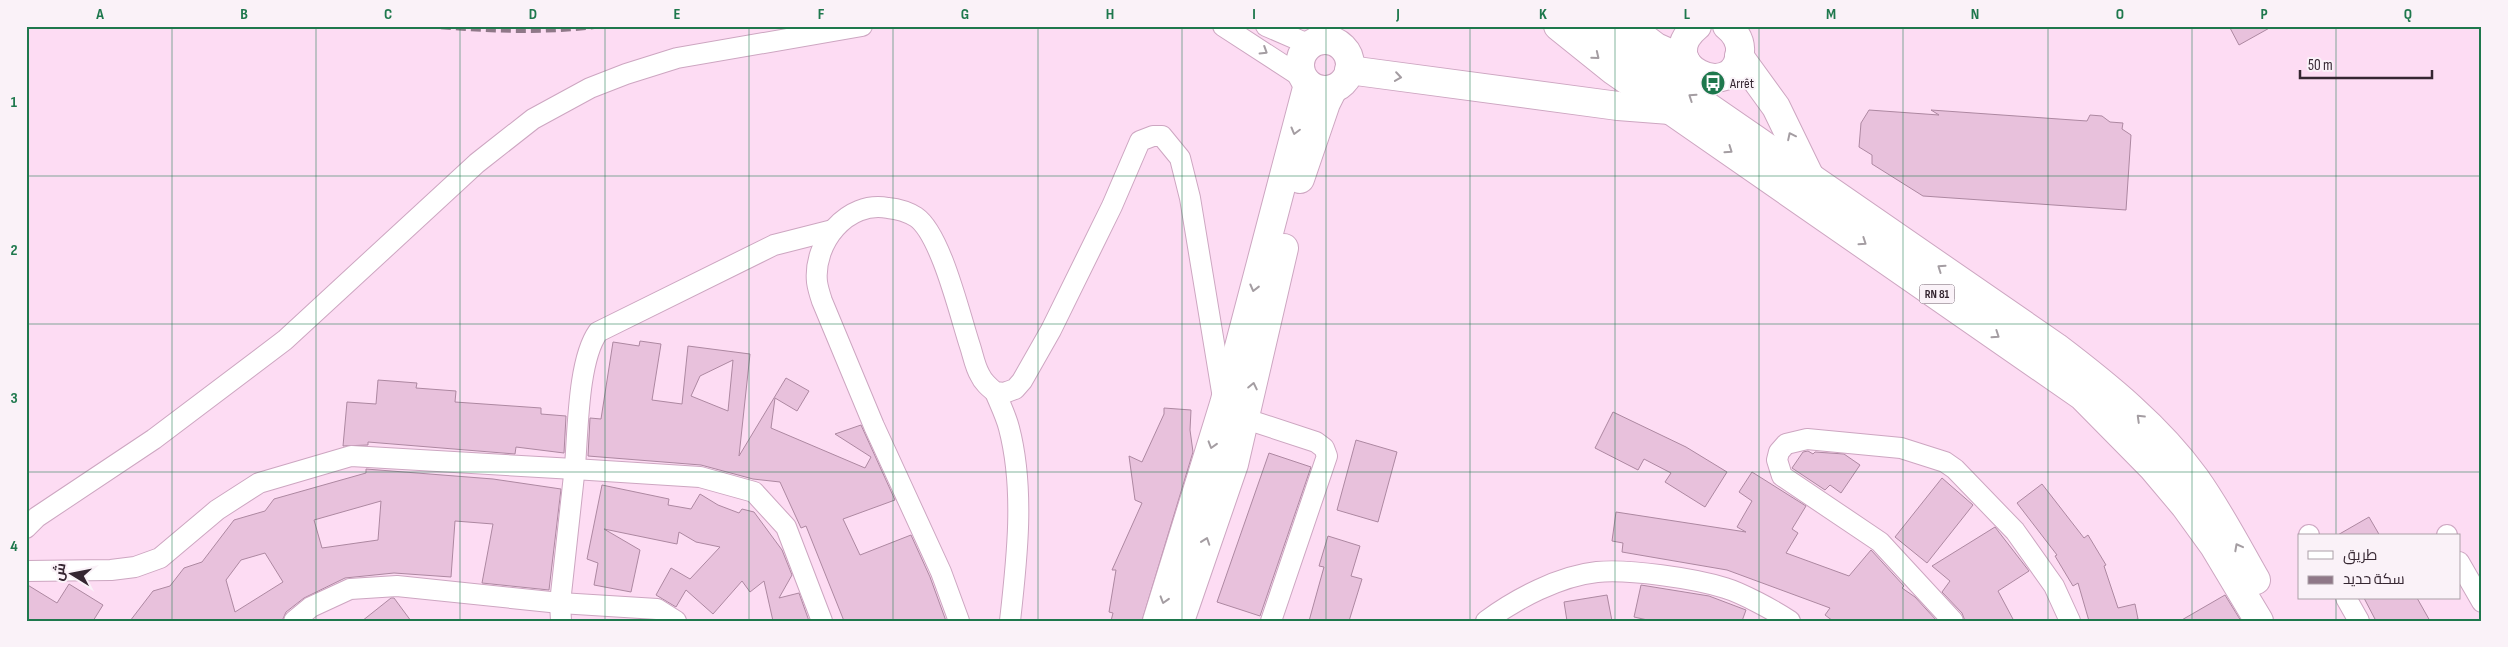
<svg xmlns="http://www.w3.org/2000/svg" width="2508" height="647" viewBox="0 0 2508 647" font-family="'Sofia Sans Condensed',Cairo,sans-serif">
<rect width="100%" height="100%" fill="#fddcf3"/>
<g fill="#e8c1dc" stroke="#ad88a1" fill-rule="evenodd">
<path d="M2229,26H2273L2239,45Z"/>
<path d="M1869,110L1939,115L1931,110L2087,121L2090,115L2102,116L2110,122L2123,123L2122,129L2131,135L2126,210L1923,196L1872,164V155L1859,147L1861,123Z"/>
<path d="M640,341L661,344L652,400L682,404L688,346L750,354L739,456L786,378L809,391L797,411L775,398L771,428L865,468L871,457L835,434L861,425L895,500L843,519L860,555L911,535L930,577L946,621H844L806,526L801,528L780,482L753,479L701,465L588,456L590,418L601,419L613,342L639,346ZM733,360L728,411L691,396L700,376Z"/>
<path d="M378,380L417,383L416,388L456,391L455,402L541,408V414L566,416L564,453L516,447L515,454L368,442V445L343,446L347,402L376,404Z"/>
<path d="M1164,408L1191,410L1190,430L1193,452L1142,621H1111L1113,613L1109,612L1116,570H1112L1142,503L1135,500L1129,456L1142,462L1164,414Z"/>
<path d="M1613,412L1686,447L1727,472L1705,507L1665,482L1671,473L1644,459L1638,470L1595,448Z"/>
<path d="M1356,440L1397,452L1378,522L1337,510Z"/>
<path d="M1808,451L1813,454L1815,452L1844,454L1860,465L1841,493L1830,485L1825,490L1792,468L1803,452Z"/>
<path d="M1269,453L1311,467L1260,616L1217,602Z"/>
<path d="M366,469L493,479L561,489L549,590L482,583L493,524L455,521L451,577L394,573L345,578L304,598L286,612L282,621H130L153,591L170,586L184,568L202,562L234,520L265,511L274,499L366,473ZM381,501L378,540L322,548L314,520ZM265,553L283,582L235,612L226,580L241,560Z"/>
<path d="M1752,472L1806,506L1792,529L1798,533L1786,553L1849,576L1871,550L1904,586L1902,588L1915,597L1937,621H1833L1825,615L1830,608L1727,570L1622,552L1623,543L1612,541L1616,512L1746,532L1737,527L1752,501L1739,492Z"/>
<path d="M1942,478L1973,505L1927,563L1895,537Z"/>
<path d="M2042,484L2084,538L2088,535L2106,565L2104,566L2118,608L2135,604L2138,619L2131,621H2089L2078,583L2073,586L2055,556L2057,555L2017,503Z"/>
<path d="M602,485L669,499L668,505L691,509L700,494L718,505L739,513L742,509L754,512L782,550L792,575L779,598L799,593L809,621H773L764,581L750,592L742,581L713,614L686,590L676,607L656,595L671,568L690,579L720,547L696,542L679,532L677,544L604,529L640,550L631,592L594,585L598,563L587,559Z"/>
<path d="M2369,517L2380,536H2336Z"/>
<path d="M1995,527L2029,571L1998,591L2014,621H1965L1962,613L1942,592L1950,581L1932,566Z"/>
<path d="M1328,536L1360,546L1351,576L1362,579L1349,621H1309L1324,567L1319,566Z"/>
<path d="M26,584L57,603L69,584L103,605L93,621H26Z"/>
<path d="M1641,585L1709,596L1746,610L1742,621H1652L1634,617Z"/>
<path d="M1607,595L1612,621H1567L1564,602Z"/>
<path d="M2225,595L2241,621H2180Z"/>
<path d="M391,598H394L411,621H362Z"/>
<path d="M2364,598H2417L2430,621H2376Z"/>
</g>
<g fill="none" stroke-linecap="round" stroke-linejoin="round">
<defs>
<g id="street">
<path d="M1223,26L1303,78"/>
<path d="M1266,26L1310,45"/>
<path d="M995,392C1000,404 1006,416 1009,428C1025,489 1017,559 1010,621"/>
<path d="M1246,419L1316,442L1324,448L1327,456L1271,621"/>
<path d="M26,528L37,517L154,439L285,340L477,163L533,119L590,88L626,74L677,58L862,26"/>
<path d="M2309,535V536"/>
<path d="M2447,535V536"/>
<path d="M2459,562L2482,602"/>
<path d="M26,571L111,570L135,567L160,558L217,510L259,483L351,456L574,469L700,477L754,492L786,527L822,621"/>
<path d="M2346,598L2359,621"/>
<path d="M294,621L311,607L350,589L397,586L560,603L657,609L676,621"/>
<path d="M561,621L560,603C565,557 570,512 575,466C578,430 578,360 598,332L774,245L833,230"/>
<path d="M959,621L941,572L874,426L822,301C820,295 818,289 817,282C813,243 847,200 888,208C898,209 908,212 916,217C941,234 960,316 970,346C973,355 975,367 980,375C983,382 989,387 995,392L1004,393L1015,389L1022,381L1051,330L1112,206L1140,141L1153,136H1162L1180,158L1190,198L1223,398"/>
<path d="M1486,621C1516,599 1559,576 1597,572C1629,569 1693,578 1725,588C1742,593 1775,611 1790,621"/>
<path d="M1953,621L1880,542L1782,476L1777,460L1779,452L1786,444L1807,439L1901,448L1945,462L1955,469L2015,531L2054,586L2070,621"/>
</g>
<g id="secondary">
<path d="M1628,26L1656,47L1685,60"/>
<path d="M1697,26C1650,65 1735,105 1740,53C1741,42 1736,33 1727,26"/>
<circle cx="1325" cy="65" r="25"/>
<path d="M1300,179L1326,103L1333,89"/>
<path d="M1157,621L1224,404L1308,84"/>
<path d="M1180,621L1234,464L1284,248"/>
</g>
<g id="highway">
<path d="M1558,26L1614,71L2082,396L2153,468L2185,506L2214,546L2259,621"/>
<path d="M1591,26L2056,347C2106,385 2158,427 2195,478C2218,510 2236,545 2256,580"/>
<path d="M1739,56L1776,107L1810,177"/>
<path d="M1648,67L1667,64L1688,65"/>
<path d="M1349,70L1618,106L1670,110"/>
</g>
</defs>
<use href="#street" stroke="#cda6c1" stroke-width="22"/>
<use href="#secondary" stroke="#cda6c1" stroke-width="30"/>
<use href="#highway" stroke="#cda6c1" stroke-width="30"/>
<use href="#street" stroke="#fff" stroke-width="20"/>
<use href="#secondary" stroke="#fff" stroke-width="28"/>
<use href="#highway" stroke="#fff" stroke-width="28"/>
<path stroke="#8f7888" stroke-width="4" stroke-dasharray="10 5" stroke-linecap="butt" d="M426,26C485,31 544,34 603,26"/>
</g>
<defs><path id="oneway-chevron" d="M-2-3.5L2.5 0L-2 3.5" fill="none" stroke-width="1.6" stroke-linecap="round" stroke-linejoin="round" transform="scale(1.25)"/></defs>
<g stroke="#a49da2">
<use href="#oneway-chevron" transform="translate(1264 51) rotate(32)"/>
<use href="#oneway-chevron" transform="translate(1596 56) rotate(39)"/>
<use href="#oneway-chevron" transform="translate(1398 77) rotate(8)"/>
<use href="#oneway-chevron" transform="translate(1692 97) rotate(-146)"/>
<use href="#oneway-chevron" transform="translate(1295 131) rotate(105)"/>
<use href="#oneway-chevron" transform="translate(1791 136) rotate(-116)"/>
<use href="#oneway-chevron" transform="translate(1729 150) rotate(35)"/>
<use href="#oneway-chevron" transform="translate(1863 242) rotate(34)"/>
<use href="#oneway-chevron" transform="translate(1941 268) rotate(-145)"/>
<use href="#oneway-chevron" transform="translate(1254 288) rotate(104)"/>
<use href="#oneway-chevron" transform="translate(1996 335) rotate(34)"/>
<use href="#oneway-chevron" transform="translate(1253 386) rotate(-78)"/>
<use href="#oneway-chevron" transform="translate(2140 418) rotate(-136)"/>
<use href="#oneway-chevron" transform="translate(1212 445) rotate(107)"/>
<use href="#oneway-chevron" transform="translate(1206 541) rotate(-71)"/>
<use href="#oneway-chevron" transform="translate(2238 547) rotate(-118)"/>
<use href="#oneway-chevron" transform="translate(1164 600) rotate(107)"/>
</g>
<path fill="none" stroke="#1e784d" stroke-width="1" stroke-opacity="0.55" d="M172,26V621M316,26V621M460,26V621M605,26V621M749,26V621M893,26V621M1038,26V621M1182,26V621M1326,26V621M1470,26V621M1615,26V621M1759,26V621M1903,26V621M2048,26V621M2192,26V621M2336,26V536M26,176H2482M26,324H2482M26,472H2482M2336,598V621"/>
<defs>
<symbol id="bus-disc" viewBox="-11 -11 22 22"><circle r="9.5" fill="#1e784d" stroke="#faf2f8"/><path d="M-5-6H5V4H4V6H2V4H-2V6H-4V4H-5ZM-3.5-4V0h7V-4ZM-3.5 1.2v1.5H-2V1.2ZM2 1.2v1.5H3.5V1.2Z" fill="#fff"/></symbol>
</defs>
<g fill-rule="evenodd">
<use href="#bus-disc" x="1699" y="69" width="28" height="28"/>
</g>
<g text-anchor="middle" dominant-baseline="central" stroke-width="4" stroke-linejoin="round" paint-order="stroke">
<rect fill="#faf2f8" stroke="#70636d" stroke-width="1" x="1919.5" y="284.5" width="35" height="19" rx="4"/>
<g font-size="12" font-weight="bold" fill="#352631">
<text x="1937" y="294">RN 81</text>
</g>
<g font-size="14" fill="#352631" stroke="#faf2f8" text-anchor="start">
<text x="1730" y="83">Arrêt</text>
</g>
</g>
<rect width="2508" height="647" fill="none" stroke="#faf2f8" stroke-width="55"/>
<rect x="2298" y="534" width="162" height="65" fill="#faf2f8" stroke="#aba0a8"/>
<rect x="2308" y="551" width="25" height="8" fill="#ffffff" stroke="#aba0a8"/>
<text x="2343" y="560" font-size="15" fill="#352631">طريق</text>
<rect x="2308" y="576" width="25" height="8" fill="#8f7888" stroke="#aba0a8"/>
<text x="2343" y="584" font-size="15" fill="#352631">سكة حديد</text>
<g transform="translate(72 574) rotate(280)" stroke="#faf2f8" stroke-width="4" paint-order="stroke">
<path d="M0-4L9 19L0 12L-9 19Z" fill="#352631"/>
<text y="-8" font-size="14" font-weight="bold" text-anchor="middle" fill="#352631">ش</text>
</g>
<path d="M2300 70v8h132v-8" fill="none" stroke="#352631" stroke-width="2.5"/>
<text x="2308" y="70" font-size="15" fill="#352631" stroke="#faf2f8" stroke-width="4" paint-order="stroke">50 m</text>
<rect x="28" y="28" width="2452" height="592" fill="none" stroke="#1e784d" stroke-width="2"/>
<g font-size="16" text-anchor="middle" font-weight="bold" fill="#1e784d">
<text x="100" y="19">A</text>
<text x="244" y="19">B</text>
<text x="388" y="19">C</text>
<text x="533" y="19">D</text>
<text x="677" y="19">E</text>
<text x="821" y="19">F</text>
<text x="965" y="19">G</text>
<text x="1110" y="19">H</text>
<text x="1254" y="19">I</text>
<text x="1398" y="19">J</text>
<text x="1543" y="19">K</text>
<text x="1687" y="19">L</text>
<text x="1831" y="19">M</text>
<text x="1975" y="19">N</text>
<text x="2120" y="19">O</text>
<text x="2264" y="19">P</text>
<text x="2408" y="19">Q</text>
<text x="14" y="107">1</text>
<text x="14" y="255">2</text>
<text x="14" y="403">3</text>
<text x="14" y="551">4</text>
</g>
</svg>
